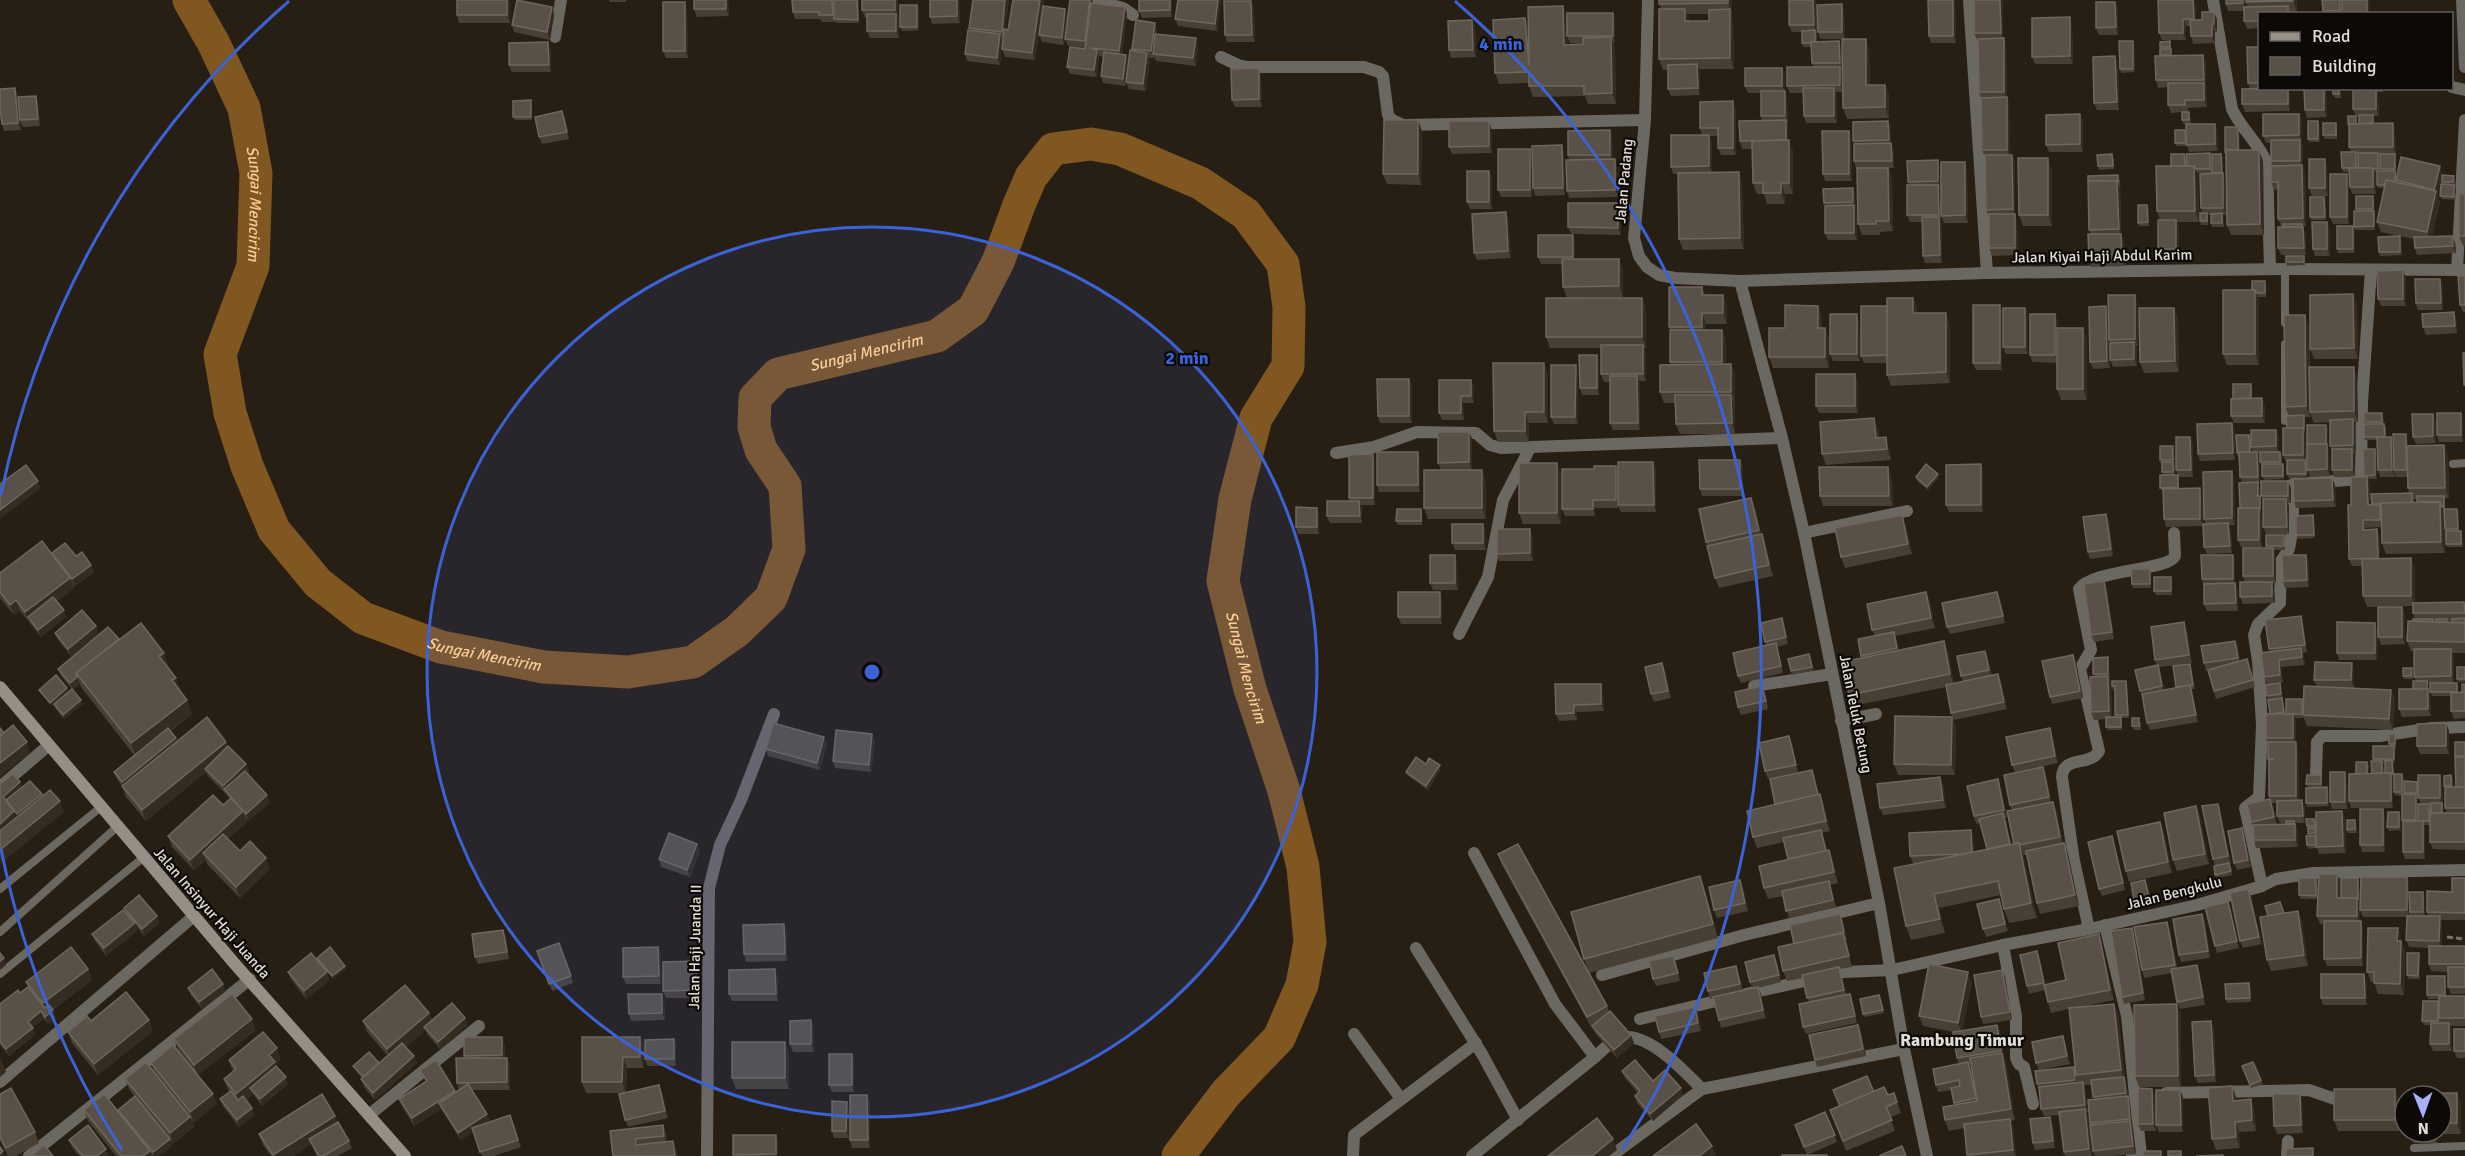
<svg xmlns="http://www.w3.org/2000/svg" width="2465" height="1156" viewBox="0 0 2465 1156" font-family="Signika,sans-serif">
<rect width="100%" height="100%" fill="#271e14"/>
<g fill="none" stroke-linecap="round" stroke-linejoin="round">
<path stroke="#815721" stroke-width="33" id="s1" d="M189,0L214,44L244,108L256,173L253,266L220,354L230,413L247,466L274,530L318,583L363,618L441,647L544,667L628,672L693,662L737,631L771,598L789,549L785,486L761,450L754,427L755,398L778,374L937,336L973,310L998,262L1019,205L1031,177L1053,149L1091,144L1120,149L1200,183L1246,214L1283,264L1289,307L1288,366L1256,418L1235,499L1223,581L1250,689L1284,791L1303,867L1310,942L1302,985L1279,1038L1226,1093L1178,1156"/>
<path stroke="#7a726a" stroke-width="3" stroke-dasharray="6 3" stroke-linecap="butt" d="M2447,937L2465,939"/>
<g stroke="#6b6761" stroke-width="8">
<path d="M2285,269V323"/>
<path d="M2285,344V421"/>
<path d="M2453,464L2465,463"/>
<path d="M0,889L101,807"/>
<path d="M0,932L118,826"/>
<path d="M0,974L144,857"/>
<path d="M2414,1148L2465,1146"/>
</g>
<g stroke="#6b6761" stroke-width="12">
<path d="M1093,0L1123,8L1133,15"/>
<path d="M1648,0L1645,120L1634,238L1639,256L1647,267L1659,275L1675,278L1740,281L1987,273L2285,269L2465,270"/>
<path d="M1969,0L1987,273"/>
<path d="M2213,0L2232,109C2241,129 2260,144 2267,164L2270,269"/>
<path d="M2462,0L2465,67"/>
<path d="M555,37L561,0"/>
<path d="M1221,57L1238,65L1247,67H1364L1379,72L1383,76L1388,115L1392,120L1403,125L1645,120"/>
<path d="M2452,87L2465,90"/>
<path d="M2457,270L2465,120"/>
<path d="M1740,281L1782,438L1804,533L1879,903L1904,1049L1927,1156"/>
<path d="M1336,453L1374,447L1417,432L1476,433L1490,445L1501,448L1782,438"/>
<path d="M1804,533L1907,511"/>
<path d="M1459,634L1488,577L1503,500L1530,448"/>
<path d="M1754,686L1832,674"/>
<path d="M1841,721L1876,714"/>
<path d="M2316,775L2317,742L2322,736H2380L2432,728L2465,727"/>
<path d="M0,787L49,745"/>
<path d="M1474,853L1555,1004L1595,1057C1603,1050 1614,1037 1626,1037C1652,1036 1685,1072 1702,1089"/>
<path d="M2262,886L2245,808L2259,797L2262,725L2258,661L2254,635L2258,624L2280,603L2281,561L2289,549L2293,527V484L2361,479L2362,402L2371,270"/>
<path d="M2105,925L2127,1016L2141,1156H2132"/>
<path d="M2089,929L2074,861L2062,777C2063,755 2090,767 2099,751L2080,669L2091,650L2079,589C2093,569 2168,571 2175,556L2174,533"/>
<path d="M2003,945L2016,1016V1058L2019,1064L2024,1067L2033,1104"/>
<path d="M1416,948L1482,1054L1518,1120"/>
<path d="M1602,975L1744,935L1879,903"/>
<path d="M1746,994L1844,972L1892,970L2003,945L2089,929L2197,905L2262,886L2276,879L2313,873L2465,870"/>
<path d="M1640,1019L1729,998"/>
<path d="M1354,1034L1401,1099"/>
<path d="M0,1082L194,916"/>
<path d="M2166,1093L2309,1090L2335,1099"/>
<path d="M369,1115L479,1026"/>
<path d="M29,1156L250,979"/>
<path d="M707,1156L709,888L720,845L741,800L774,714"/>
<path d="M1353,1156L1354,1135L1476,1043"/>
<path d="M1472,1156L1595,1057"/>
<path d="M1611,1156L1702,1089L1904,1049"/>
<path d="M2287,1156L2288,1141"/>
</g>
<path stroke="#968f86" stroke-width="12" d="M0,687L234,963L405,1156"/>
</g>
<g fill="#494035" fill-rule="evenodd">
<path d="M609,0H626V2H610Z"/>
<path d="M694,0H728L729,16L697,17L694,9Z"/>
<path d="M859,0V23H836L835,21V22H822L820,19H795L793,12Z"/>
<path d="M898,0V17H897L899,21V38H870L867,31V18H865L862,10Z"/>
<path d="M959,0L960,23L932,24L930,17Z"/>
<path d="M973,0H1009L1005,29L1008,30L1044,0L1043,6L1065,9L1068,16L1070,0H1092L1093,3L1125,7L1127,14L1122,55H1126L1128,62L1133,51L1132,49L1155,23L1157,30V34L1198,46L1196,66L1156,61L1154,56V58H1149L1150,60L1146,91L1129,89L1126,82V86L1103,83L1101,76L1103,57L1099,56L1097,77L1070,74L1067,67L1086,48L1068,46L1065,39L1064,45L1042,42L1039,35L1042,13L1035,60L1005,57L1002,49L1003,39H1002V41L1000,65L967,61L965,54L970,30L969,28Z"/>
<path d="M1139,0H1172V17L1142,18L1139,11Z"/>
<path d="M1178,0H1221L1217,31L1178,26L1175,19Z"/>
<path d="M1659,0H1732V14H1731L1733,20L1734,69H1699L1700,95L1671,96L1668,89V70H1663L1659,59L1661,9ZM1687,14H1709V21H1689Z"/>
<path d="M1789,0H1816L1817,41H1839L1842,48V70H1841L1843,73L1842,39H1820L1818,32L1844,11L1845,39H1866L1869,50L1870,85H1885L1889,95V118L1847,119L1843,108V92H1836L1837,95V123H1806L1804,116L1803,93H1790L1787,86L1813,67L1812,63L1811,47H1803L1802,43V32H1792L1789,25Z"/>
<path d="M1955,0L1956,43H1931L1929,36Z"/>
<path d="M1974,0H2003V38L2006,45L2007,98L2009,104L2010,155H2012L2015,162V216L2017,221L2018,255L1992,256L1989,248V217L1986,210L1985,157L1982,150L1981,99L1979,92L1978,40H1977L1974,33Z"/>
<path d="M2158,0H2194L2196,5V20L2217,19V32H2215V43L2193,44L2191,36L2190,26H2186V40H2162L2159,33Z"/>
<path d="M2226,0H2246V7H2248L2246,2L2297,0V12L2259,14V28L2247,29L2244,21V11H2228L2226,4Z"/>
<path d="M2322,0H2369L2370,14H2323Z"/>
<path d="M510,1V23H459L457,15Z"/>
<path d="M2115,2L2118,9V35H2099L2096,28Z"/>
<path d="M917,5L919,9V30L902,31L900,27Z"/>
<path d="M552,7L554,15L550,40L514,32L512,25Z"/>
<path d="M1254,8L1255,42H1227L1225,35Z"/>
<path d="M687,9L688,58H666L663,51Z"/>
<path d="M1567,17V45L1583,44V43H1570L1567,36L1615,20V43H1613L1615,48L1616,104H1588L1585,96L1533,97L1529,86V83L1499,84L1495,73L1528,25Z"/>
<path d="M1472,20L1475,27L1476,57L1451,58L1449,50Z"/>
<path d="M2072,25L2073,64H2035L2032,57Z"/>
<path d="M2133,41L2134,44L2135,72L2121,73L2120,69Z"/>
<path d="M2170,41L2172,55L2206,62V87H2205L2206,90L2207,107L2188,108V112L2190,116L2191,124H2183L2182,120V112L2171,113L2168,105V87L2158,88L2156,80L2160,55V47Z"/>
<path d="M2259,47V88L2290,95V111L2245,112L2242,104L2250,89L2248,83Z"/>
<path d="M551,50V72H512L509,65Z"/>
<path d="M2115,56L2118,63L2119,110H2097L2094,103Z"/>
<path d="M1782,68L1785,75V92L1787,98L1788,123H1787L1788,128V140L1793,151V194H1785V204H1767L1764,194H1757L1753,183L1752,149H1742L1740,141L1762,121L1761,116V93H1748L1745,86Z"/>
<path d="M1261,76L1262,107H1235L1232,100Z"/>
<path d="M15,88L18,95L19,104L36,96L38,103L40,126L23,127L20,121L21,130L4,131L2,124Z"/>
<path d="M2326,88L2327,117L2307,118L2305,110Z"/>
<path d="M2333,88H2340L2341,98H2335L2333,94Z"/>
<path d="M2353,88H2383V92H2378V95L2379,116H2373L2374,123L2395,131L2396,154H2378L2379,157V171H2381L2380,169L2395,154L2396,158V177L2442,174L2437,195L2440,202L2432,236L2455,243L2456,253L2417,255L2415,248L2414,239L2400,236L2401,240L2402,255L2380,256L2379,252L2399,236L2381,232L2377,222L2384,188H2378L2377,185V172H2375L2376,175V194H2352L2350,187L2349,172H2343L2342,168L2351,152L2349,147V128L2348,124L2356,116L2357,124H2359V116H2356L2353,109ZM2356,154H2358V168H2357Z"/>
<path d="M531,100L532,104V120H515L513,117Z"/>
<path d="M1736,108V155H1721L1718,148V136H1709L1712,142V172L1742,183L1744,249L1683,250L1679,239L1678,174H1673L1671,167L1702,135L1700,128Z"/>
<path d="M2080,114L2083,122V152H2049L2046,145Z"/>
<path d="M2299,114L2302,121L2301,142L2303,147V167L2305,173L2306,226H2302L2306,234V255H2281L2278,248L2283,226H2281L2278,219V189L2274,190L2271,182L2272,166L2271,161V143H2266L2263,136Z"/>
<path d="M565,118L569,139L542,144L539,137Z"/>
<path d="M1489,121L1491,128L1492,153L1452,154L1449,147Z"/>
<path d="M1888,121L1891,128V143L1894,151V168H1889L1892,179L1893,231L1880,232V235H1862L1858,224L1857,169H1856L1854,161V144L1853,141Z"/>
<path d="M2336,123L2337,127V139H2325L2323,135Z"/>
<path d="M2215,124L2217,131L2218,151L2189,152L2187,146H2177L2175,143L2185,130Z"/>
<path d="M2320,125V142H2309L2308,139Z"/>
<path d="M2238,127L2239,131L2240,150L2263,161L2264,235H2231L2227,225L2225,153Z"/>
<path d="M1610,130L1612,138L1613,159L1617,166L1618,197L1569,198L1567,191L1569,160L1568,155Z"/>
<path d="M1422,131L1421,185L1387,184L1383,174Z"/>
<path d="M1849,131L1851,138L1852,181H1825L1823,174Z"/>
<path d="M1562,145L1564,153L1565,195L1535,196L1533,186L1532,197H1501L1498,190L1532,155Z"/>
<path d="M2210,153L2212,173H2197L2198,176L2199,222H2177L2179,227V256L2161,257L2158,249L2160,220L2157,211L2171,166L2184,154L2186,158V166Z"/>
<path d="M2221,154L2223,158V174L2225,181L2226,215H2223L2224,227H2212L2211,223V215H2208V225H2201L2200,221L2202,213L2201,208L2212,173Z"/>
<path d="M2114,158V169L2099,170L2098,166Z"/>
<path d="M1938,160L1940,167L1941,189H1940L1941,191L1967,169L1968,223H1944L1941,216L1942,263H1925L1923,256L1922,222H1910L1907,215L1909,185L1908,182Z"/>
<path d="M2327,166L2328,196H2312L2309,188Z"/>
<path d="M2052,169V226H2023L2019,215Z"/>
<path d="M1489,171L1492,178V209H1470L1467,202Z"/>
<path d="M2347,174L2349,181V224H2333L2330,217Z"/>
<path d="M2120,178L2121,234L2124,241L2125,266L2091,267L2089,259L2091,234L2089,230Z"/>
<path d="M2455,180V200L2442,199L2440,196L2443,185L2442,182Z"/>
<path d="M1853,188L1855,195L1857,240H1828L1825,233V206L1824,203Z"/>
<path d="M2465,194V246H2463L2459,236Z"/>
<path d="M2326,200V220H2311L2310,217Z"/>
<path d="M2374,200L2375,230H2355L2354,227L2357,211L2356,209Z"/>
<path d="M1618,203L1621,210V235L1571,234L1568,227Z"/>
<path d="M2147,205L2149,209V226H2139L2138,223Z"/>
<path d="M1506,212L1508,219L1511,258L1477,260L1474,253Z"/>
<path d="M2327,222L2330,230V256H2315L2313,249Z"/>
<path d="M2355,230V253H2338L2337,249Z"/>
<path d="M1575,242V259H1619L1623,269V297L1572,298H1642L1646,308V348H1644L1646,353V381H1639L1640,430H1613L1610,423V382H1604L1601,374V348H1550L1546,337L1567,298L1563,287L1562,264H1541L1538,257Z"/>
<path d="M2304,256L2305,259V265L2287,266L2286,262Z"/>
<path d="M2465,276V312H2463L2460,305Z"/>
<path d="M2406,278V306H2381L2378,299Z"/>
<path d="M2440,279L2443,286V310H2418L2416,303Z"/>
<path d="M2266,285V297H2257L2259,301V365H2227L2223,354L2252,290Z"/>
<path d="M1702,287L1705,295H1723L1727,306V324H1706V330H1722L1726,340V364H1731L1735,375V434H1680L1676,424V403H1664L1660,392L1671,364L1670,362V330L1669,327Z"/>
<path d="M2353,294L2357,305L2358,359H2314L2310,349Z"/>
<path d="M1913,298L1917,309V313L1950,324V383L1891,386L1887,375V363H1864L1861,356L1887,306Z"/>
<path d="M2137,302L2138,346H2135L2137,350V366L2113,367L2110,360V343L2109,340L2110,368L2093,369L2090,362L2106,306L2108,313Z"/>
<path d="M2000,305L2002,312V370H1976L1973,363Z"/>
<path d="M2025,308L2028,315V354H2006L2003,347Z"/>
<path d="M2174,308L2178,318L2179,372L2144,373L2140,362Z"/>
<path d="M2454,312L2456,319L2457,333L2426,335L2423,327Z"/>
<path d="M1822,316V328L1829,339V368H1773L1769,357L1785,328Z"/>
<path d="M1859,321L1860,361H1833L1830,354Z"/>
<path d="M2058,321V328L2087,339V400H2061L2057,389V363L2032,362L2030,355Z"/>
<path d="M2309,326L2310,367L2357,377L2358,422H2354L2355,427L2356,453H2353L2354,456L2355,477H2334L2332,470V450L2330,446V422L2314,423L2310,413V417H2304L2307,478H2288L2287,474V462H2286L2283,455L2289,416L2285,407Z"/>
<path d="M1599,363V395H1582L1580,388Z"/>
<path d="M1576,365L1578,372V424H1554L1551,417Z"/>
<path d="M1548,374V423H1529V442H1498L1494,431Z"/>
<path d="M1409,379L1412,386V423H1380L1378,416Z"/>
<path d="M1471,380L1474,387V403H1463L1464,420H1442L1439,413Z"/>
<path d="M1858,381V413H1819L1816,406Z"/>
<path d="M2252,387V398L2265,405V423H2234L2231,416L2233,399Z"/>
<path d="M2383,417L2384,424L2386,427V437H2391L2393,441H2408V446L2444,445L2448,456L2449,498H2445V509H2457L2459,512V531H2461L2462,535L2463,547H2447L2446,544L2444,518L2445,553L2386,554L2382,543V527L2365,528V530L2380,537V559L2411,558L2415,569V603L2465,604V653H2453L2454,656V683H2457L2458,687V692H2462L2465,684V718L2454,719L2451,711V696H2432L2430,692V684H2427L2428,690L2430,696L2431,716L2402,717L2399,709L2413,689L2416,681L2414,677V651H2411L2407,641L2413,621L2415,619L2413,613V606L2367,607L2363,596L2362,566H2352L2349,559L2351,505L2364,477V476L2376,453L2377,479H2368L2370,484V505L2409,493L2408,488V477H2396L2395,473V477H2380L2378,470L2377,440H2365L2364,437V422ZM2414,499H2417V502L2414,503Z"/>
<path d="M2463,420V442H2439L2437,435Z"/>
<path d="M2436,421V443L2416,444L2413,437Z"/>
<path d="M2326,425L2328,428V447L2329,451L2330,476L2310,477L2307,470Z"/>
<path d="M1878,429L1879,438L1889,448L1891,460L1826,465L1822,454Z"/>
<path d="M2235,431V460L2200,461L2198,454Z"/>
<path d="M1469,432L1472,439V470H1441L1438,463Z"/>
<path d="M2190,437L2193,444V477H2179L2176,470Z"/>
<path d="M2279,437V452H2280L2282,456V464H2283L2284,468V479L2264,480L2262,476V466L2260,462V454H2258L2260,459V484H2259L2260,496L2261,499V513H2260L2261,515L2262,547H2241L2238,540L2242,483L2240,477L2239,457H2238L2237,453L2251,439V452H2253L2251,447Z"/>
<path d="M2174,450L2175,475H2178L2179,478V489L2202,496L2203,526L2166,527L2164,519L2163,491H2162L2160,488L2163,475L2160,460Z"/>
<path d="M1418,452L1420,459V492H1379L1377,485Z"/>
<path d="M1740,460L1743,467V496H1702L1700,489Z"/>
<path d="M1375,462V505H1361L1362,508V523H1330L1327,516L1350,501L1349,498Z"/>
<path d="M1653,462L1656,469V512H1621L1618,506V508H1595V516H1565L1562,509L1618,471Z"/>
<path d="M2232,471L2234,478L2235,525H2229L2231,530L2232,553L2207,554L2204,547L2206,524L2204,519Z"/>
<path d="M1983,472V512H1949L1946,505Z"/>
<path d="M1561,474V524H1523L1519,513Z"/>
<path d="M1916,477L1939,478L1928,490L1917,481Z"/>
<path d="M1892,478L1893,506H1823L1820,496Z"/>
<path d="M1486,481V519H1428L1424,508Z"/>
<path d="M2288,481L2291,488V503H2288L2289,506V534H2266L2263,527V501L2261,496Z"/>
<path d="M2335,485L2336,507L2296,508L2294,501Z"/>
<path d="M1751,498L1755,508L1761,534L1765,544L1773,576L1719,588L1715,578L1706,542Z"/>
<path d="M1421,509L1422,513V525H1398L1396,521Z"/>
<path d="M2106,514L2109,521L2113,556L2090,559L2088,552Z"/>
<path d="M1319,515V534H1298L1296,527Z"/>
<path d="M2314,519L2315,538L2298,539L2296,535Z"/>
<path d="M1906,525L1912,554L1845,568L1841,557Z"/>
<path d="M1486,531V550H1455L1452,543Z"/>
<path d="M1533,536V561H1499L1497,554Z"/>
<path d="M2285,538V550H2274L2276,555V583H2272L2274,589L2275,603L2243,604L2240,597L2245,582L2243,576L2267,548L2266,546Z"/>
<path d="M52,555L76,556L91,565L94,572L74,587L72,584L74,588L57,601L66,617L41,637L20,611L14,615L0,598V573Z"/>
<path d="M1455,555L1457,563L1458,590H1433L1430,583Z"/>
<path d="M2235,562V583L2238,590V611H2207L2204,604V586L2202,579Z"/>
<path d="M2309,562V587L2285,588L2283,581Z"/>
<path d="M2150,569L2151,573V588H2133L2132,584Z"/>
<path d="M2171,577L2172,581V595H2156L2154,591Z"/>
<path d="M2104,581L2107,588L2114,639L2094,642L2091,635Z"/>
<path d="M1926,592L1930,602L1935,628L1895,636L1899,651L1948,652L1954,684L1963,682L1961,676L1985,651L1988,658L1992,676L1998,674L2001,682L2007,709L1954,720L1951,713L1946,687L1853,706L1849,695L1862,658L1861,656L1875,636L1872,630Z"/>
<path d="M1442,599V624H1401L1398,617Z"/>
<path d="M2000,599L2005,623L1950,634L1947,627Z"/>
<path d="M2402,607L2405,614V644L2381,645L2378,637Z"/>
<path d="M2301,616L2303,623L2307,652L2303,653L2305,665L2281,667L2283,682L2280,683L2285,714L2302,699L2303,703L2317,686L2314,680L2354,670V688L2335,687L2391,690L2395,701L2393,730L2307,726L2303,716V718H2295L2296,721V743L2298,750L2299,800H2302L2305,807V823H2295L2298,831V847L2256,848L2254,840L2253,829L2251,822L2270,799L2273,806L2277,824H2286L2280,823L2277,816V803H2272L2269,796L2268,745L2266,738L2270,714L2268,700L2267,696V685L2264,677L2270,652L2269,649Z"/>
<path d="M1782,618L1788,644L1777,647L1783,673L1741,683L1738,676L1767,646L1765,642Z"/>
<path d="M96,626L98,634L71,656L58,640L55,633Z"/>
<path d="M2187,630L2192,663L2159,667L2164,690L2176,688L2190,664L2195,689H2192L2198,722L2150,730L2147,723L2143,698L2140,691L2157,666L2155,660Z"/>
<path d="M2378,630L2377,660H2339L2337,653Z"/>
<path d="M119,639L169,667L168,668L192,714L171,731L178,741L226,742L228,747L246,764L249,771L247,773L270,803L248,821L244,816L247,822L228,839L240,851L270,869L240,898L207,864L206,860L194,870L172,847L168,836L223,805L230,799L226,794L208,776L206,772L146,821L126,797L122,786L117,779L114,772L134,755L81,687L80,684L73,690L81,700L83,704L64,719L55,708L54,705L52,706L41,693L39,690L69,692L72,689L61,676L58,669Z"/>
<path d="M2235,641L2238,648L2240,660L2247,659L2255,687L2216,699L2208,670L2206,671L2204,663Z"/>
<path d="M1809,654L1814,670L1792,675L1791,671Z"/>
<path d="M2073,655L2076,662L2083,698L2052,704L2050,697Z"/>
<path d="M2108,657L2109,661V678L2111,683L2112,717H2116L2115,690H2113L2112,686L2127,684L2129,718H2121L2122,730H2108L2106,727V719L2094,720L2091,712L2094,677L2093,674Z"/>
<path d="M2465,667V682H2458L2457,679Z"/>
<path d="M1665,670L1671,698L1654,702L1651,694Z"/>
<path d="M2413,672V679H2404L2403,676Z"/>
<path d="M1603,692L1604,711L1576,712L1577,720L1559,721L1556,714Z"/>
<path d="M1765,693L1768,709L1741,715L1738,707Z"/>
<path d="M1952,717L1956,728L1955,775H1898L1894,764Z"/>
<path d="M2141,722V730H2134L2132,726Z"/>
<path d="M2446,723L2449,731V754H2420L2417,746Z"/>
<path d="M2050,728L2052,735L2058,763L2015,772L2012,765Z"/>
<path d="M2396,738V748H2394L2395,763H2393L2394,774L2404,777V794V793L2417,782L2418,785L2440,775L2442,782L2443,813H2447L2445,808V788L2444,786L2451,775L2453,779V787H2456L2455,756L2465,742V850L2433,849L2430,842V825H2424L2425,829V859H2405L2403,852L2402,796L2395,795L2394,792V777H2392L2393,781V808H2351L2349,801L2356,774L2367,762L2369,766L2368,774H2372L2374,761L2373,759L2390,746L2389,744ZM2383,763H2385V773H2384ZM2417,796H2418L2421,804L2418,821H2417Z"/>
<path d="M875,741L871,772L835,768L833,761Z"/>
<path d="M1792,743L1798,772L1768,779L1765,771Z"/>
<path d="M827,744L820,770L768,756L766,749Z"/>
<path d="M1441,769L1428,790L1407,775L1406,772Z"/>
<path d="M1812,770L1819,795L1820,794L1824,805L1830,831L1822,833L1827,851L1833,861L1838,883L1830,885L1836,907L1789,918L1783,896L1768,899L1764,888L1788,860L1784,842L1757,848L1753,837L1775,804Z"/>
<path d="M2046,774L2051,802H2053L2057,813L2063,843H2064L2068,854L2079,906L2040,914L2037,903L2027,855H2023L2037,918L2009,923L2004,909L2001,895L1939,908L1945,933L1911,940L1906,926L1920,863H1913L1910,856L1971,830L1973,838L1974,852L1987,849L1980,823L1976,824L1974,816L1998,779L2000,787L2007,817L2005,818L2011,844H2014L2012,810L2010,805Z"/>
<path d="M2322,779V787H2327L2329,791V806L2307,807L2306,803L2308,788L2306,784Z"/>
<path d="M2347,780L2348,809H2332L2330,802Z"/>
<path d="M1943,784L1946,808L1883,815L1880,808Z"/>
<path d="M2218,804L2220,811L2231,863H2229L2232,875L2217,878L2215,875V866L2213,859Z"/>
<path d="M2196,806L2200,817L2209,864L2177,871L2173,860Z"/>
<path d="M2385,816V852H2362L2360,845Z"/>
<path d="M2401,816V830L2389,831L2387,827Z"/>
<path d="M2345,818L2346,853L2319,854L2317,848L2308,849L2307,845L2309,836L2307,826L2314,819L2316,823Z"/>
<path d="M2355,820L2356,824L2357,833H2348L2347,830Z"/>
<path d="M2160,822L2164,833L2172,873L2129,882L2126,871Z"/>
<path d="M2242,828L2245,836L2251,867L2237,870L2234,863Z"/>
<path d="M697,844L700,851L690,877L661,867L659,859Z"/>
<path d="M2114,844L2125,890L2102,896L2099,889Z"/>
<path d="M1498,854L1607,1006L1609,1012L1634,1043L1617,1058L1595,1033L1592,1027H1591L1502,865Z"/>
<path d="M2337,874L2340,882V898H2341L2358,878L2359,882L2360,921L2363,928V966H2327L2324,959V924H2320L2317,916Z"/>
<path d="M2407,877L2409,884V892L2424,896L2425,916H2428L2427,912L2452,892L2465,878V920H2441L2442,924V946H2465V994H2451L2448,987V972L2431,971L2429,964V948L2409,947L2406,940L2407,917H2363L2360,910Z"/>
<path d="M2145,880L2150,900L2135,903L2134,900Z"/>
<path d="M2318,881V899H2301L2299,895Z"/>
<path d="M1743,888L1748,911L1717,918L1714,910Z"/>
<path d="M2248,889L2251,897L2262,944L2243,948L2240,941Z"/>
<path d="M1705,890L1718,938L1589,973L1584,959Z"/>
<path d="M1999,899L2008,931L1986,937L1983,929Z"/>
<path d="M2228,902L2231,909L2239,948L2217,953L2215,946Z"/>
<path d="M124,908L157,916L159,924L144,936L135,924L137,931L106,956L95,941L92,934L127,914Z"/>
<path d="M2298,911L2302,922L2308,966L2271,971L2267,960L2284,913Z"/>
<path d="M1840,914L1843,921L1847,940H1846L1852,967L1839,969L1846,994H1850L1852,1001L1857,1023L1806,1034L1803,1027L1809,1002L1803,978L1787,981L1783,971L1794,944Z"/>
<path d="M2202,914L2205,922L2210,958L2181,962L2179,955Z"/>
<path d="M2167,922L2170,929L2177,968L2197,965L2199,972L2205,1005L2180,1009L2177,1002L2172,973L2144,978L2142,970Z"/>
<path d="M2132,928L2135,935L2145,1000L2124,1004L2122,997Z"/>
<path d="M503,930L506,937L509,959L478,964L475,957Z"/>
<path d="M787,932V961L746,962L744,954Z"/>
<path d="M2099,934L2102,945L2114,1000L2080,1007L2114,1004L2118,1014L2125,1079L2130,1103L2136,1154L2114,1156H2095L2093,1151L2090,1123L2094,1099L2091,1085H2084L2085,1089L2088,1112H2086L2088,1116L2092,1156H2065L2064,1152L2060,1115L2044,1116L2041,1109L2039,1092L2037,1084L2074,1067L2076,1073L2069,1009L2051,1013L2048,1002L2045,990L2029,994L2027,986L2040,958L2045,984L2066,980Z"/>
<path d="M2401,939V942L2405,951L2404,995L2378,994L2374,982H2371L2367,972Z"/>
<path d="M559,943L573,983L552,991L537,951Z"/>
<path d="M658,947L661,954V984H626L623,977Z"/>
<path d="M2419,953L2420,957V979H2408L2407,975Z"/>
<path d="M317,958L346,969L333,979L319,961Z"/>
<path d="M1676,963L1680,981L1656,986L1653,979Z"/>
<path d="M1777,963L1781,982L1758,988L1766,1018L1721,1028L1714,998L1710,999L1708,991L1736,966L1743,990L1752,988L1750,982Z"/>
<path d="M88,969L92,980L53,1010L56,1018L48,1024L44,1019L33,1027L35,1035L9,1056L0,1045V1004L20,993L28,987L26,982Z"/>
<path d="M699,969V998H666L663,991Z"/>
<path d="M288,972L330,980L306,999L291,979Z"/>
<path d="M2364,974L2367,982V1005H2323L2321,998Z"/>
<path d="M778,977V1001H732L729,994Z"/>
<path d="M2005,977L2012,1020L1983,1024L1981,1017Z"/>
<path d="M2446,980V996H2465V1026H2450L2452,1030V1051H2433L2430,1044L2431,1025H2424L2422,1021L2439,1004V999H2428L2427,995Z"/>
<path d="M1972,983L1962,1031L1997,1025L2000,1032L2004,1058L2006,1063L2015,1120L2011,1121L2013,1127L2016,1156H1968L1964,1128L1949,1131L1945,1120L1955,1105L1952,1090L1938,1092L1936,1085L1959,1064L1957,1058L1953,1032L1923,1026L1919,1016ZM1969,1064H1971L1975,1090L1971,1070Z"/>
<path d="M2250,986L2251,1002L2227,1003L2226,999Z"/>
<path d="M188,988L226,991L202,1009L191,995Z"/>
<path d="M1881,999L1884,1013L1864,1017L1863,1014Z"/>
<path d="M664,1001L665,1020L631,1021L629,1014Z"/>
<path d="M1695,1007L1698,1014L1701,1031L1661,1039L1659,1032Z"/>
<path d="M429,1013L432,1020L465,1018L468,1025L440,1049L427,1034L426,1030L406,1047L417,1063L375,1100L364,1087L361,1079L362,1078L355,1069L353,1066L379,1063L388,1056L367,1032L363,1021Z"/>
<path d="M2181,1015V1087H2139L2135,1076Z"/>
<path d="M811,1020L814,1028V1052H793L790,1044Z"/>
<path d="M91,1021L153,1031L98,1075L72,1043L68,1032Z"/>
<path d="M2211,1021L2214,1029L2216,1082L2198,1083L2195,1076Z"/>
<path d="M1858,1025L1861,1032L1866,1056L1817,1067L1815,1060Z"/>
<path d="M2465,1029V1058H2457L2454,1051Z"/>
<path d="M256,1030L198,1075L178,1050L174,1039Z"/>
<path d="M2063,1036L2065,1043L2070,1064L2039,1070L2036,1063Z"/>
<path d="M640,1037L644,1048V1068H627L626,1093L662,1092L668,1118L628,1127L625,1120V1093H586L582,1082Z"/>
<path d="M674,1039L676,1047V1066H647L645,1059Z"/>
<path d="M505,1044V1058L510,1065V1090H472L487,1114L490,1121L486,1123L510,1115L521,1147L494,1156H482L473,1132L461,1140L441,1109L414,1126L402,1106L399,1099L426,1082L420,1070L455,1091L456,1092L459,1090L457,1083L465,1058L464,1056Z"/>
<path d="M789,1053V1089H736L732,1078Z"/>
<path d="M281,1059L275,1064L288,1084L262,1106L253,1094L246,1100L252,1108L254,1115L239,1127L223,1106L220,1099L229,1092L224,1079L233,1072L229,1060Z"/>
<path d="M854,1061V1092H832L829,1085Z"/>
<path d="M2253,1062L2263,1084L2251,1088L2242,1066Z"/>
<path d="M151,1063L217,1104L194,1122L191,1119L194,1127L173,1144L170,1140L172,1146L159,1156H153L152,1155V1156H116L88,1121L84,1110L120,1113L118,1110L135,1097L129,1089L125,1079L154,1071Z"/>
<path d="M1622,1071L1653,1081L1683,1095L1653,1121L1637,1103L1635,1096L1638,1093L1625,1078Z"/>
<path d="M2232,1086L2236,1101L2251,1099L2254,1110L2256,1131L2239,1132L2240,1148L2216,1150L2212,1139Z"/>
<path d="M2180,1090L2183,1097V1132H2159L2156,1125Z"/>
<path d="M1874,1092L1888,1095L1897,1102L1901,1113L1890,1117L1895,1131L1846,1151L1830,1110Z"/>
<path d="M2457,1093L2461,1104V1134H2437V1143H2414L2410,1132H2406H2441V1096Z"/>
<path d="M0,1094L35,1132L39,1143L16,1156H8L0,1141Z"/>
<path d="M2300,1094L2302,1101L2303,1133L2277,1134L2274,1126Z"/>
<path d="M867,1095L870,1103V1148H852L850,1140Z"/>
<path d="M2155,1096L2156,1131H2141L2138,1124Z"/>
<path d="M2405,1099V1130L2402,1121Z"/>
<path d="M2399,1100V1131H2338L2334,1120Z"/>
<path d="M849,1109V1138H834L832,1131Z"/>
<path d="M1825,1112L1837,1142L1807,1155L1797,1132Z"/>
<path d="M335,1116L338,1122L349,1141L352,1148L338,1156H317L311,1144L293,1156H271L263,1145L259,1134Z"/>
<path d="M2053,1124L2055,1148L2035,1150L2033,1143Z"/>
<path d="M663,1125L667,1136V1141L677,1151L613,1156L610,1131Z"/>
<path d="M69,1140L109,1156H79L72,1147Z"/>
<path d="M778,1142V1156H733V1155Z"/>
</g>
<g fill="#342b21">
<path d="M507,0H509L510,1V23L507,15Z"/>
<path d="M726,0H728L729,16L726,9Z"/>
<path d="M832,0H835V22L833,15Z"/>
<path d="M857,0H859V23L858,20Z"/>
<path d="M895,0H898V17L895,10Z"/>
<path d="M957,0H959L960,23L957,16Z"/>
<path d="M1005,0H1009L1004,39L1002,32Z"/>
<path d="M1040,0H1044L1035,60L1032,53Z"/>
<path d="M1090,0H1092L1093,3L1087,48L1085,41Z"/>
<path d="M1170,0H1172V17L1170,10Z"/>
<path d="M1218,0H1221L1217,31L1215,24Z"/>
<path d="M1728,0H1732V14L1728,3Z"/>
<path d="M1813,0H1816V32L1814,25Z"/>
<path d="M1953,0H1955L1956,43L1953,36Z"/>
<path d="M2000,0H2003V40L2001,33Z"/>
<path d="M2193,0L2196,5V26L2194,19Z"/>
<path d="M2243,0H2246V11L2243,3Z"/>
<path d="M2293,0H2297V12L2293,1Z"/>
<path d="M2340,0H2342L2343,14H2341L2340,11Z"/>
<path d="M2367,0H2369L2370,14H2367Z"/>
<path d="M1251,1L1254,8L1255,42L1252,35Z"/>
<path d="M685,2L687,9L688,58L685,51Z"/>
<path d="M2115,2L2118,9V35L2116,27Z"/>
<path d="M1842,4L1844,11L1845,39L1842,32Z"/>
<path d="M917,5L919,9V30L917,27Z"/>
<path d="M1563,6L1567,17L1568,56L1564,45Z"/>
<path d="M552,7L554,15L550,40L547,32Z"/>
<path d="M1125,7L1127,14L1122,59L1119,51Z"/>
<path d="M1065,9L1068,16L1064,45L1062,38Z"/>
<path d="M1685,9L1689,19V32L1685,21Z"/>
<path d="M1730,9L1733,20L1734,69L1730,58Z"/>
<path d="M2214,12L2217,19V32L2214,24Z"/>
<path d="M1613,13L1615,20V43L1613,36Z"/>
<path d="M896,14L899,21V38L896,31Z"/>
<path d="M2070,17L2072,25L2073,64L2070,56Z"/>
<path d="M1525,18L1529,29V65Z"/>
<path d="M2183,19L2186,26V40L2183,33Z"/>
<path d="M1472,20L1475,27L1476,57L1473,50Z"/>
<path d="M1155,23L1157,30L1154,54H1153L1154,58L1151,51Z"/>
<path d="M2212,24L2215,32V43L2212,36Z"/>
<path d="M1000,34L1002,41L1000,65L997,58Z"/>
<path d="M1611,37L1615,48L1616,104L1612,93Z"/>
<path d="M1196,38L1198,46L1196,66L1193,58Z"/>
<path d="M2004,38L2006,45L2007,98L2009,104L2010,157L2007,150V98L2004,92Z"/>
<path d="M1866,39L1869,50L1870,95L1866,85Z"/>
<path d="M1839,41L1842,48V70L1840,63Z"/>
<path d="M2133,41L2134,44L2135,72L2133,69Z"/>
<path d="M548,42L551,50V72L549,65Z"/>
<path d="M1097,50L1099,57L1097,77L1094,70Z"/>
<path d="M1147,53L1150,60L1146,91L1143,84Z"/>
<path d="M1126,55L1129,62L1126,86L1123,79Z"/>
<path d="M2203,55L2206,62V87L2204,80Z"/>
<path d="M2115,56L2118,63L2119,110L2117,102Z"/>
<path d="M1697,64L1700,71V95L1698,88Z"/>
<path d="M1840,67L1843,74V92L1840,85Z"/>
<path d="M1259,68L1261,76L1262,107L1259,99Z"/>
<path d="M1782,68L1785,75V92L1787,98L1788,123L1785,116V92L1782,86Z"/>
<path d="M2204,83L2206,90L2207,107L2204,100Z"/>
<path d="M1885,85L1889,95V118L1885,107Z"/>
<path d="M15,88L18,95L21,130L18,123Z"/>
<path d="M1834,88L1837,95V123L1834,116Z"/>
<path d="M2288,88L2290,95V111L2288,104Z"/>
<path d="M2324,88H2326L2327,117L2324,110Z"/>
<path d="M2376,88L2378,95L2379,116L2376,109Z"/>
<path d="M36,96L38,103L40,126L38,119Z"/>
<path d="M531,100L532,104V120L531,117Z"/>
<path d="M1733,101L1736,108V155L1733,148Z"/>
<path d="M562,111L565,118L569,139L567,132Z"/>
<path d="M2080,114L2083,122V152L2080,144Z"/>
<path d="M2299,114L2302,121V142L2299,135Z"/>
<path d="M1418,120L1422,131L1421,185L1418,174Z"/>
<path d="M1786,120L1788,128V148L1786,141Z"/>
<path d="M1489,121L1491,128L1492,153L1489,146Z"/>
<path d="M1888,121L1891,128V148L1889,140Z"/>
<path d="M2318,121L2320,125V142L2318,139Z"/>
<path d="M2393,123L2395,131L2396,154L2393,147Z"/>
<path d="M2215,124L2217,131L2218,151L2215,144Z"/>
<path d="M2238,127L2239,131L2240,156L2238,152Z"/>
<path d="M1610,130L1612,138L1613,162L1610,155Z"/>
<path d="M1849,131L1851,138L1852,181L1849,174Z"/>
<path d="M1709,135L1712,142V173L1709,166Z"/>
<path d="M1789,140L1793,151V194L1789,183Z"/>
<path d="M2300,140L2303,147V167L2305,173L2306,226L2303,218L2302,166L2300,161Z"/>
<path d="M1891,143L1894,151V168L1892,161Z"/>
<path d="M1562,145L1564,153L1565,195L1563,188Z"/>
<path d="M1530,149L1533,157L1532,197L1530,190Z"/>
<path d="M2259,150L2263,161L2264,235L2260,224Z"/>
<path d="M2378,153L2379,157V172L2378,169Z"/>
<path d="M2221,154L2223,158V174L2225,181L2226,215L2223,208Z"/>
<path d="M2395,154L2396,158V172L2395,169Z"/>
<path d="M2012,155L2015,162V216L2017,221L2018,255L2015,248V215L2013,209Z"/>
<path d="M2048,158L2052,169V226L2048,215Z"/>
<path d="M1615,159L1617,166L1618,197L1615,190Z"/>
<path d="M2325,159L2327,166L2328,196L2325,188Z"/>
<path d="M1938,160L1940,167L1941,189L1938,181Z"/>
<path d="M1965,162L1967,169L1968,223L1965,215Z"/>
<path d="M2194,166L2198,176L2199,222L2195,211Z"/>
<path d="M2440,166L2442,174L2437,195L2440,202L2431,243L2427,232L2435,193L2434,190Z"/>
<path d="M1888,168L1892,179L1893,231L1889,221Z"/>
<path d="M2373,168L2376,175V194L2373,187Z"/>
<path d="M1489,171L1492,178V209L1489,202Z"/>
<path d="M1739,172L1742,183L1744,249L1740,238Z"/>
<path d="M2347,174L2349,181V224L2347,217Z"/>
<path d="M2117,181L2120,188L2121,236L2119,229Z"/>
<path d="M1781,183L1785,194V204L1781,193Z"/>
<path d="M1938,185L1941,192V222L1939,215Z"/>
<path d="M2454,185L2456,189L2455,200L2454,197Z"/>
<path d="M1853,188L1855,195L1856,209L1853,202Z"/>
<path d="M2324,197L2326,200V220L2325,217Z"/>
<path d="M1618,203L1621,210V235L1618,228Z"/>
<path d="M1854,205L1857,212V240L1854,233Z"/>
<path d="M2147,205L2149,209V226L2148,222Z"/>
<path d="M2374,211L2375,215V230L2374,226Z"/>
<path d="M1506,212L1508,219L1511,258L1508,251Z"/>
<path d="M1939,217L1942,224V263L1940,255Z"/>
<path d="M2176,220L2179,227V256L2176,249Z"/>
<path d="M2327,222L2330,230V256L2327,249Z"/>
<path d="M2353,226L2355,230V253L2353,249Z"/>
<path d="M2303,227L2306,234V255L2304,248Z"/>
<path d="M2121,234L2124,241L2125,266L2122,259Z"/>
<path d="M1573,235L1575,242V264L1573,257Z"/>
<path d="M2400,236L2401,240L2402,255L2400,252Z"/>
<path d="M2452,236L2455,243L2456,253L2453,246Z"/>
<path d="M1619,259L1623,269V297L1619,286Z"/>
<path d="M2403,270L2406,278V306L2403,299Z"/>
<path d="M2440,279L2443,286V310L2441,303Z"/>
<path d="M2255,290L2259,301V365L2255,354Z"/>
<path d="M2353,294L2357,305L2358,359L2354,348Z"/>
<path d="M1723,295L1727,306V324L1723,313Z"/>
<path d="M2135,295L2137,302L2138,346L2135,339Z"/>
<path d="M1642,298L1646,308V348L1642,337Z"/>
<path d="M1913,298L1917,309V324L1913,313Z"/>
<path d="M2000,305L2002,312V370L2000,363Z"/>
<path d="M1818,306L1822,316V339L1818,328Z"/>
<path d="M2106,306L2108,313L2110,368L2107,361Z"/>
<path d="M2025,308L2028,315V354L2025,347Z"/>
<path d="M2174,308L2178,318L2179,372L2175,361Z"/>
<path d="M2454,312L2456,319L2457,333L2455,326Z"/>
<path d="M1702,313L1706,324V337L1702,327Z"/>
<path d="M1946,313L1950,324V383L1946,372Z"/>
<path d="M1857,314L1859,321L1860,361L1857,354Z"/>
<path d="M2055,314L2058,321V363L2055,355Z"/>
<path d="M2305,315L2309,326L2310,417L2306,406Z"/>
<path d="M1825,328L1829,339V368L1825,357Z"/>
<path d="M2083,328L2087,339V400L2083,389Z"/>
<path d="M1722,330L1726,340V373L1722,362Z"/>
<path d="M2134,342L2137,350V366L2134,359Z"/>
<path d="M1643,345L1646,353V381L1643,374Z"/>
<path d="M1597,355L1599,363V395L1597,388Z"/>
<path d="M1544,363L1548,374V423L1544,412Z"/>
<path d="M1731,364L1735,375V403L1731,392Z"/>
<path d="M1576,365L1578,372V424L1575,417Z"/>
<path d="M2354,367L2357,377L2358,422L2354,411Z"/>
<path d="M1855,374L1858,381V413L1855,406Z"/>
<path d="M1637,376L1640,383V430L1638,423Z"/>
<path d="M1409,379L1412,386V423L1409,416Z"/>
<path d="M1471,380L1474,387V403L1471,396Z"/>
<path d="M1731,395L1735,405V434L1732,423Z"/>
<path d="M1461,396L1463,403L1464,420L1461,413Z"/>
<path d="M2262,398L2265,405V423L2262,416Z"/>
<path d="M1525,412L1529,423V442L1525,431Z"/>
<path d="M2461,413L2463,420V442L2461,435Z"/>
<path d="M2433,414L2436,421V443L2433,436Z"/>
<path d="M2304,415L2305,419V433L2304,429Z"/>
<path d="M1874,418L1878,429L1880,449L1876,438Z"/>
<path d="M2353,419L2355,427L2356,453L2353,445Z"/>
<path d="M2232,423L2235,431V460L2233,453Z"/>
<path d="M2326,425L2328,428V447L2329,451L2330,476L2327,469Z"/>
<path d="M2303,428L2305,435V460L2307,464V478L2306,474L2305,462L2303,455Z"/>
<path d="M2276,430L2279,437V454L2276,446Z"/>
<path d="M1469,432L1472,439V470L1469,462Z"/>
<path d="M2406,434L2408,441L2409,477L2406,470Z"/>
<path d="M1886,437L1889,448L1891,460L1887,449Z"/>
<path d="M2190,437L2193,444V477L2191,470Z"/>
<path d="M2391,437L2394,444V470L2395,477L2392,470Z"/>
<path d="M2444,445L2448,456L2449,498L2445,488Z"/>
<path d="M2173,446L2174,450V464L2173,460Z"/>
<path d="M2352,449L2354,456L2355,477L2352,470Z"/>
<path d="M2375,449L2376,453L2377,479L2375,475Z"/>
<path d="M1418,452L1420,459V492L1418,485Z"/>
<path d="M2257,452L2260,459V484L2258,477Z"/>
<path d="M1373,454L1375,462V505L1373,498Z"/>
<path d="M1740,460L1743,467V496L1740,489Z"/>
<path d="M1653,462L1656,469V512L1654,505Z"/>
<path d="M1557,463L1561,474V524L1557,513Z"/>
<path d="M1981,464L1983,472V512L1981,505Z"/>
<path d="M1616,466L1618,473V508L1616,500Z"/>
<path d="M1888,467L1892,478L1893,506L1889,496Z"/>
<path d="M1482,470L1486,481V519L1482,508Z"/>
<path d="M2232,471L2234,478L2235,525L2232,518Z"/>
<path d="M1938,474L1939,478L1928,490L1927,487Z"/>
<path d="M2367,477L2370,484L2371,512L2368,505Z"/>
<path d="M2332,478L2335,485L2336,507L2333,500Z"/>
<path d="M38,481L41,488L0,519V510Z"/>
<path d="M2288,481L2291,488V503L2288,496Z"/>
<path d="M2258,482L2261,499V513L2260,509V498L2258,495Z"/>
<path d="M2200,488L2202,496L2203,526L2200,519Z"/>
<path d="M1751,498L1755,508L1763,541L1759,530Z"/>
<path d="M2286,499L2289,506V534L2287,527Z"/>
<path d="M1593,500L1595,508V516L1593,509Z"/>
<path d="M1359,501L1362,508V523L1360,516Z"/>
<path d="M2440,502L2444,513L2445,553L2441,542Z"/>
<path d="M1317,508L1319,515V534L1317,527Z"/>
<path d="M2259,508L2261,515L2262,547L2259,540Z"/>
<path d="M2457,509L2459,512V533L2458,529Z"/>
<path d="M2106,514L2109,521L2113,556L2111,549Z"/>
<path d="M1902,515L1906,525L1912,554L1908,544Z"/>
<path d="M2313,515L2314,519L2315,538L2314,535Z"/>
<path d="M2228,523L2231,530L2232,553L2230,546Z"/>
<path d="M1483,524L1486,531V550L1483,543Z"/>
<path d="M1530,529L1533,536V561L1530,553Z"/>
<path d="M2377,529L2380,537V566L2378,558Z"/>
<path d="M1762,534L1765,544L1773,576L1769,565Z"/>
<path d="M2273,548L2276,555V583L2273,576Z"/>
<path d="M1455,555L1457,563L1458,590L1455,583Z"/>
<path d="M2233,555L2235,562V583L2238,590V611L2236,603L2235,586L2233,579Z"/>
<path d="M2306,555L2309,562V587L2307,580Z"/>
<path d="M2411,558L2415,569V606L2411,596Z"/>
<path d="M91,565L94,572L74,587L72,579Z"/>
<path d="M2150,569L2151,573V588L2150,584Z"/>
<path d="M2171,577L2172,581V595L2171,591Z"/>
<path d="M70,578L74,588L31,621L28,617L30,622L29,623L25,612Z"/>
<path d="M2104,581L2107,588L2114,639L2112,632Z"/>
<path d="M2272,582L2274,589L2275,603L2272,596Z"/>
<path d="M1440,592L1442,599V624L1440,617Z"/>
<path d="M1926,592L1930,602L1935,628L1931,618Z"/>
<path d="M1997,592L2000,599L2005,623L2003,616Z"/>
<path d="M16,600L20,611L14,615L10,605Z"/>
<path d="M2402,607L2405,614V644L2402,637Z"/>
<path d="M64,610L66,617L41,637L38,630Z"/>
<path d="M2301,616L2303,623L2307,652L2305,645Z"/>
<path d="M2184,622L2187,630L2192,663L2189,655Z"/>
<path d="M2375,623L2378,630L2377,660L2375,653Z"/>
<path d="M96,626L98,634L71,656L68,649Z"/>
<path d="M1944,641L1948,652L1954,685L1950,674Z"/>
<path d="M2235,641L2238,648L2241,665L2238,658Z"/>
<path d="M2301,648L2304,656L2305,665L2302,657Z"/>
<path d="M2451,649L2454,656V683L2451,676Z"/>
<path d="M1985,651L1988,658L1992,677L1989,670Z"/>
<path d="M164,653L169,667L164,671L159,656Z"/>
<path d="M2073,655L2076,662L2083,698L2080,691Z"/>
<path d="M2108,657L2109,661L2110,678L2108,674Z"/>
<path d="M2279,660L2281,667L2283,682L2280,675Z"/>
<path d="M1662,663L1665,670L1671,698L1668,691Z"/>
<path d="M2352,663L2354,670V688L2351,680Z"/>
<path d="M2158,665L2161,673L2165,693L2162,686Z"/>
<path d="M1998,674L2001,682L2007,709L2004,702Z"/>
<path d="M2108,676L2111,683L2112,719L2109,711Z"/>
<path d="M77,677L80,684L73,690L70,683Z"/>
<path d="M176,678L181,692L172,680Z"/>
<path d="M2126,681L2127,684L2129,718L2128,715Z"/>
<path d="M2427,681L2430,696L2431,716L2428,709Z"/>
<path d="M1601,684L1603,692L1604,711L1601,704Z"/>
<path d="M2190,685L2193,693L2198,722L2196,715Z"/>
<path d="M67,688L69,692L52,706L50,703Z"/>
<path d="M2391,690L2395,701L2393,730L2389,719Z"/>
<path d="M81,700L83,704L64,719L63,715Z"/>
<path d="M187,700L192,714L136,757L131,743Z"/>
<path d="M1574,705L1576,712L1577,720L1574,713Z"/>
<path d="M2293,714L2296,721V743L2298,750L2299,803L2296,796V745L2293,738Z"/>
<path d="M1952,717L1956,728L1955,775L1951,765Z"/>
<path d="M2446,723L2449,731V754L2446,746Z"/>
<path d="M2050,728L2052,735L2058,763L2055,756Z"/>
<path d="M872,734L875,741L871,772L869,765Z"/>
<path d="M1789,736L1792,743L1798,772L1796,765Z"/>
<path d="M824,737L827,744L820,770L817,763Z"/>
<path d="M176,738L179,745L125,789L122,782Z"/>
<path d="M27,742L30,753L0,777V763Z"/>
<path d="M226,742L230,752L205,769L206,772L146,821L142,810Z"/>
<path d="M2394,746L2395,750V763L2394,759Z"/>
<path d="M246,764L249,771L227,792L224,789L226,794L223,786Z"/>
<path d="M1440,765L1441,769L1428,790L1426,786Z"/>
<path d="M2043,767L2046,774L2052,804L2049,797Z"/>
<path d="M2345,772L2347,780L2348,809L2345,802Z"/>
<path d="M2391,773L2393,781V808L2391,801Z"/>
<path d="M2402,774L2404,777V796L2402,792Z"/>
<path d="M2440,775L2442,782L2443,819L2442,815V804L2440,798Z"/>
<path d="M1940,777L1943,784L1946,808L1943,800Z"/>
<path d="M1998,779L2000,787L2007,817L2004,810Z"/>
<path d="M20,782L24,793L8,806L3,797Z"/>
<path d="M2327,787L2329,791V806L2327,803Z"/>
<path d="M42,794L44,801L20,821L17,814Z"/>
<path d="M1820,794L1824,805L1830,831L1826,821Z"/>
<path d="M2416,794L2417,798V823L2416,820Z"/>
<path d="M267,795L270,803L248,821L246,814Z"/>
<path d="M2270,799L2273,806L2277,825L2274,817Z"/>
<path d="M2302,800L2305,807V823L2303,816Z"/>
<path d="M60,801L64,812L0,864V850Z"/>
<path d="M2053,802L2057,813L2064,847L2060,837Z"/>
<path d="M2218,804L2220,811L2231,863L2228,856Z"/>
<path d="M2196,806L2200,817L2209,864L2205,854Z"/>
<path d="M2383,809L2385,816V852L2383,845Z"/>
<path d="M14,811L18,822L0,838V824Z"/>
<path d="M243,811L247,822L208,858L203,853L206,860L194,870L190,860Z"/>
<path d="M2342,811L2345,818L2346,853L2343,846Z"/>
<path d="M2399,812L2401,816V830L2399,827Z"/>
<path d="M2003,813L2006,821L2014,855L2011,848Z"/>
<path d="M2294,821L2298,831V847L2295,840Z"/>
<path d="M2423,821L2425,829V859L2423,852Z"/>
<path d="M2160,822L2164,833L2172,873L2168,862Z"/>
<path d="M2242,828L2245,836L2251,867L2248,860Z"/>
<path d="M1971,830L1973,838L1974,861L1972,854Z"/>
<path d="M2019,843L2024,857L2037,918L2031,903Z"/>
<path d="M2064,843L2068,854L2079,906L2075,895Z"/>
<path d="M697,844L700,851L690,877L687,870Z"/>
<path d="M1829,850L1833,861L1838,883L1834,872Z"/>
<path d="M266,858L270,869L240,898L236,887Z"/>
<path d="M2337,874L2340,882V905L2337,898Z"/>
<path d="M1700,876L1705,890L1718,938L1713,924Z"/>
<path d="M2407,877L2409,884V917L2407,910Z"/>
<path d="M2316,878L2318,881V899L2316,896Z"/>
<path d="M2358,878L2359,882V903L2358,899Z"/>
<path d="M1740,880L1743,888L1748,911L1745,903Z"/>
<path d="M2248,889L2251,897L2262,944L2259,937Z"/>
<path d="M2423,892L2424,896L2425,916L2423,912Z"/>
<path d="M1934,894L1939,908L1945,933L1940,919Z"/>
<path d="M2357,898L2360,905V924L2357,916Z"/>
<path d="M1999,899L2002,906L2008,931L2005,924Z"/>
<path d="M2228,902L2231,909L2239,948L2237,941Z"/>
<path d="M2298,911L2302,922L2308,966L2304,955Z"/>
<path d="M1840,914L1843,921L1847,940L1844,932Z"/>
<path d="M2202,914L2205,922L2210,958L2208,951Z"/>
<path d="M157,916L159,924L144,936L142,929Z"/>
<path d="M2440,916L2442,924V948L2439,941Z"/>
<path d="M2361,921L2363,928V966L2361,958Z"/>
<path d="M2167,922L2170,929L2177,973L2175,965Z"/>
<path d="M135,923L137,931L106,956L104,948Z"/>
<path d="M784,924L787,932V961L785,954Z"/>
<path d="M2132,928L2135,935L2145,1000L2143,993Z"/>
<path d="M2398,928L2405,951L2404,995L2400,984Z"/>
<path d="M503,930L506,937L509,959L507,952Z"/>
<path d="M1843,933L1847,943L1852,967L1849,956Z"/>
<path d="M2099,934L2102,945L2114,1000L2110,990Z"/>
<path d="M658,947L661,954V984L659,976Z"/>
<path d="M2037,951L2040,958L2046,990L2044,983Z"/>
<path d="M2419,953L2420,957V979L2418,976Z"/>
<path d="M1774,955L1777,963L1781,982L1779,975Z"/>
<path d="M4,958L6,965L0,970V961Z"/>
<path d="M696,961L699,969V998L697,990Z"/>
<path d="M345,966L346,969L333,979L332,976Z"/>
<path d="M88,969L92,980L47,1014L43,1003Z"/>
<path d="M775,969L778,977V1001L776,994Z"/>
<path d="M2002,970L2005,977L2012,1020L2010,1012Z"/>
<path d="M327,972L330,980L306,999L304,991Z"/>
<path d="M1968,972L1972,983L1962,1034L1958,1023Z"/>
<path d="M2364,974L2367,982V1005L2365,998Z"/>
<path d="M2445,976L2446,980V999L2445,995Z"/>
<path d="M2249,983L2250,986L2251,1002L2250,998Z"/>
<path d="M223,984L226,991L202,1009L199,1002Z"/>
<path d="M1758,987L1761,994L1766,1018L1763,1010Z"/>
<path d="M662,994L664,1001L665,1020L662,1013Z"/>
<path d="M2114,1004L2118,1014L2125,1079L2130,1103L2132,1126L2130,1119L2128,1098L2126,1093L2124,1079L2121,1070Z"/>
<path d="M2177,1004L2181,1015V1087L2178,1076Z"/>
<path d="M1695,1007L1698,1014L1701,1031L1698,1023Z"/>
<path d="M53,1010L56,1018L48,1024L45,1017Z"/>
<path d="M41,1011L44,1019L31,1029L28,1022Z"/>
<path d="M429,1013L433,1024L424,1027L426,1030L391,1060L387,1049Z"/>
<path d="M465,1018L468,1025L440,1049L438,1042Z"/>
<path d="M252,1019L256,1030L198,1075L194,1065Z"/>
<path d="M149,1020L153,1031L98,1075L94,1064Z"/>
<path d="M811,1020L814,1028V1052L811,1044Z"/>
<path d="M2211,1021L2214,1029L2216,1082L2214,1075Z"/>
<path d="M2449,1023L2452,1030V1051L2449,1044Z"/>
<path d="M1858,1025L1861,1032L1866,1056L1863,1049Z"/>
<path d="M1997,1025L2000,1032L2004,1058L2001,1051Z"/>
<path d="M33,1028L35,1035L9,1056L6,1049Z"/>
<path d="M1631,1035L1634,1043L1617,1058L1614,1050Z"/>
<path d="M2063,1036L2065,1043L2070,1064L2067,1056Z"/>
<path d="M502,1037L505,1044V1063L502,1055Z"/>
<path d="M640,1037L644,1048V1068L640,1057Z"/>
<path d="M674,1039L676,1047V1066L674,1059Z"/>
<path d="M785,1042L789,1053V1089L785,1078Z"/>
<path d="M277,1048L281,1059L275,1064L279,1073L250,1088L253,1094L240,1105L236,1094L269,1055Z"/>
<path d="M2002,1053L2006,1063L2015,1120L2011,1109Z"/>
<path d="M852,1054L854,1061V1092L852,1085Z"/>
<path d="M414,1056L417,1063L375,1100L373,1093Z"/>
<path d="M623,1057L627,1068L626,1093L622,1082Z"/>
<path d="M0,1058H1L6,1072L0,1077Z"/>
<path d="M507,1058L510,1065V1090L507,1082Z"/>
<path d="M1968,1062L1971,1070L1978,1106L1976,1098Z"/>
<path d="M2074,1067L2076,1074L2077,1087L2075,1080Z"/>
<path d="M286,1077L288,1084L262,1106L260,1099Z"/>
<path d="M2083,1082L2085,1089L2088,1112L2085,1105Z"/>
<path d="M659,1085L662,1092L668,1118L665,1111Z"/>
<path d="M2232,1086L2236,1097L2237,1112L2233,1101Z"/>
<path d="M1681,1088L1683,1095L1653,1121L1650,1114Z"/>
<path d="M2152,1089L2155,1096L2156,1131L2153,1124Z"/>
<path d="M2395,1089L2399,1100V1131L2395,1120Z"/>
<path d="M2180,1090L2183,1097V1132L2181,1125Z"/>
<path d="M455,1091L458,1098L439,1103L441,1109L414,1126L412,1118Z"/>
<path d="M2457,1093L2461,1104V1134L2457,1123Z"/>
<path d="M213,1094L217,1104L194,1122L190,1112Z"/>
<path d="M2300,1094L2302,1101L2303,1133L2301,1125Z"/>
<path d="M867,1095L870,1103V1148L868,1140Z"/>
<path d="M2251,1099L2254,1110L2256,1131L2252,1120Z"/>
<path d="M847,1102L849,1109V1138L846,1131Z"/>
<path d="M252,1108L254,1115L239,1127L237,1120Z"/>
<path d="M2085,1109L2088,1116L2092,1156L2089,1149Z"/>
<path d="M487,1114L490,1121L461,1140L458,1133Z"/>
<path d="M335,1116L339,1126L309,1139L311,1144L293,1156H274L273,1155Z"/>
<path d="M190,1117L194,1127L173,1144L170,1133Z"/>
<path d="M2050,1117L2053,1124L2055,1148L2053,1141Z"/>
<path d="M2010,1119L2013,1127L2016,1156L2013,1150Z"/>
<path d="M2130,1121L2133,1128L2136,1154L2133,1146Z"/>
<path d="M2235,1122L2239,1132L2240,1148L2236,1137Z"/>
<path d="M663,1125L667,1136L668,1146L664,1136Z"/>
<path d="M2434,1132H2436L2437,1134V1143Z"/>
<path d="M776,1135L778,1142V1156H776Z"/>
<path d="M170,1139L172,1146L159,1156H154L153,1152Z"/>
<path d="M1613,1139L1617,1150L1609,1156H1592Z"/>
<path d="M673,1141L677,1151L678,1156H675Z"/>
<path d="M1712,1146L1716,1156H1699Z"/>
<path d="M106,1149L109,1156H97Z"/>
<path d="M3,1151L5,1156H0V1154Z"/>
<path d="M150,1151L152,1156H143Z"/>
</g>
<g fill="#595147" stroke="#6f675d" stroke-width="1.5">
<rect x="457" y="0" width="50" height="15"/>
<path d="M517,0L552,7L547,32L512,25Z"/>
<rect x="694" y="0" width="32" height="9"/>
<path d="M792,0H832L833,15H819V12H793Z"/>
<path d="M834,0H857L858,20L834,19Z"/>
<rect x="862" y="0" width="33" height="10"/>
<path d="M930,0H957V16L930,17Z"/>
<path d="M973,0H1005L1002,32L969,28Z"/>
<path d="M1013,0H1040L1032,53L1002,49L1004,29L1008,30Z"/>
<path d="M1070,0H1090L1085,41L1065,39Z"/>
<path d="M1139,0H1170V10L1139,11Z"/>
<path d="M1178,0H1218L1215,24L1175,19Z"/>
<path d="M1659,0H1728V3L1659,4Z"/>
<path d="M1789,0H1813L1814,25H1789Z"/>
<path d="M1928,0H1953V36H1929Z"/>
<path d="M1974,0H2000L2001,33H1974Z"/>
<path d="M2158,0H2193L2194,19H2183V33H2159Z"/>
<path d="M2226,0H2243V3L2226,4Z"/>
<path d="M2246,0H2293V1L2246,2Z"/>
<path d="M2322,0H2340V11H2323Z"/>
<rect x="2342" y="0" width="25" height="14"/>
<path d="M1224,1H1251L1252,35H1225Z"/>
<rect x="663" y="2" width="22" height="49"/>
<path d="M2096,2H2115L2116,27L2096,28Z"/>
<path d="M1091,3L1125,7L1119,51L1091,48L1097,50L1094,70L1067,67L1070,47L1085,49Z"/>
<path d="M1842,4V32H1818L1817,5Z"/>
<rect x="900" y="5" width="17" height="22"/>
<path d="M1043,6L1065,9L1062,38L1039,35Z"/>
<path d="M1563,6L1564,45L1583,44V38L1611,37L1612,93L1584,94V86H1529V72L1495,73L1493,20L1525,18L1529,65L1528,7Z"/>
<path d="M2288,6V14H2259V21H2244V7Z"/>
<path d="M1659,9H1685V21H1709V10L1730,9V58L1659,59Z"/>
<path d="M2202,12H2214V24H2212V36H2191L2190,20H2202Z"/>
<rect x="1567" y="13" width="46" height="23"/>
<rect x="867" y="14" width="29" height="17"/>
<path d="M2070,17V56L2032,57V18Z"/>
<path d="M1136,20L1155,23L1151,51L1132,49Z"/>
<path d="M1472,20L1473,50H1449L1448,21Z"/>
<path d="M968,30L1000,34L997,58L965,54Z"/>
<path d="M1815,30V42H1811V43H1802V31Z"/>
<path d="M1155,34L1196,38L1193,58L1153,54Z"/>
<path d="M2004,38V92H1979L1978,39Z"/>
<path d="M1842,39H1866V85H1885V107L1843,108Z"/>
<path d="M1839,41L1840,63H1812L1811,42Z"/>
<path d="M2119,41H2133V69H2120Z"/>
<path d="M2170,41V47H2160V42Z"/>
<path d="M548,42L549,65H509V43Z"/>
<path d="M2247,47H2259V83H2248Z"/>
<rect x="2160" y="49" width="11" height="6"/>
<path d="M1130,50L1147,53L1143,84L1126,82Z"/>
<path d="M1104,52L1126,55L1123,79L1101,76Z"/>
<path d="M2203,55L2204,80H2156L2155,56Z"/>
<path d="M2115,56L2117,102L2094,103L2093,57Z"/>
<path d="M1697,64L1698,88L1668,89V65Z"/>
<path d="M1787,67H1840V85L1787,86Z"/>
<path d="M1259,68V99L1232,100L1231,69Z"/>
<rect x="1745" y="68" width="37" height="18"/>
<path d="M2168,83H2204V100H2185V105H2168Z"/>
<path d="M15,88L18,123L2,124L0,108V89Z"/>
<path d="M1803,88H1834V116H1804Z"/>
<path d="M2288,88V104H2242V89Z"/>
<path d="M2304,88H2324V110H2305Z"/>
<rect x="2333" y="88" width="6" height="6"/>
<rect x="2353" y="88" width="23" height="21"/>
<rect x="1761" y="91" width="24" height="25"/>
<path d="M36,96L38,119L20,120L18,97Z"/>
<path d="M2007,97V150H1982L1981,98Z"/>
<path d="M531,100V117H513V101Z"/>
<path d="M1733,101V148H1718V128H1700V102Z"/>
<path d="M562,111L567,132L539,137L535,117Z"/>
<rect x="2182" y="112" width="7" height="8"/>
<path d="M2080,114V144L2046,145V115Z"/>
<path d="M2263,114H2299V135L2263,136Z"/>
<path d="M2359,115H2373V123L2359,124Z"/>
<rect x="2348" y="116" width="8" height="8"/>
<path d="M1384,120H1418V174H1383Z"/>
<path d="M1786,120V140L1740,141L1739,121Z"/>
<path d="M1449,121H1489V146L1449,147Z"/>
<path d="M1888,121L1889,140L1853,141V122Z"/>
<rect x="2308" y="121" width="10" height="18"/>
<rect x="2323" y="123" width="13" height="12"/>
<path d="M2393,123V147H2349V124Z"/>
<path d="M2186,124H2215V144L2186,145Z"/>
<path d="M2225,127H2238V150H2226L2225,153Z"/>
<path d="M1610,130V155H1568V131Z"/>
<path d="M2175,130H2185L2186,143H2175Z"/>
<path d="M1822,131H1849V174H1823Z"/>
<path d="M1671,135H1709V166L1671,167Z"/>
<path d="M1789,140V183H1781V193H1763V183H1753L1752,141Z"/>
<rect x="2271" y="140" width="29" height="21"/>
<path d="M1891,143L1892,161H1854V144Z"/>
<path d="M1562,145L1563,188H1533L1532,146Z"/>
<rect x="1498" y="149" width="32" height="41"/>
<path d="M2226,150H2259L2260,224L2227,225Z"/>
<path d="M2341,152H2356V168H2342Z"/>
<path d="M2210,153V169H2196L2194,166H2187L2186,154Z"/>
<path d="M2358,153H2378V169L2358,168Z"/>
<path d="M2112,154L2113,166H2098L2097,155Z"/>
<path d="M2171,154H2184L2185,166H2171Z"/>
<path d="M2212,154H2221L2222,173H2212Z"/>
<rect x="2380" y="154" width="15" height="15"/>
<path d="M1985,155H2012L2013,209L1986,210Z"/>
<path d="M2401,157L2440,166L2434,190L2396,180Z"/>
<path d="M2018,158H2048V215H2019Z"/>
<path d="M1615,159V190L1567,191L1566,160Z"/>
<rect x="2309" y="159" width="16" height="29"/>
<path d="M1938,160V181L1908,182L1907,161Z"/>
<path d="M1941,162H1965V215L1941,216Z"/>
<path d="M2302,165L2303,218L2278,219V182H2271V166Z"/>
<path d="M2156,166H2194L2195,211H2157Z"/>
<path d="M1857,168H1888L1889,221H1876V224H1858Z"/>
<path d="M2349,168H2373V187H2350Z"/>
<rect x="1467" y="171" width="22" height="31"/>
<path d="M2377,171H2395V182L2386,180L2385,185H2377Z"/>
<path d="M1739,172L1740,238L1679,239L1678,173Z"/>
<path d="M2223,173V208H2201L2200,174Z"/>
<rect x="2330" y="174" width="17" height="43"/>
<path d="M2118,175V182H2117V181H2088V176Z"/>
<path d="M2442,175L2454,176L2453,182H2442Z"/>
<path d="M2386,180L2436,191L2427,232L2377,222Z"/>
<path d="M2088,181H2117L2119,229L2089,230Z"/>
<path d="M2441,184L2454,185V197L2440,196Z"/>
<path d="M1907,185H1938L1939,215H1907Z"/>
<path d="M1853,188V202L1824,203L1823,189Z"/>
<rect x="2459" y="194" width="6" height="42"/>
<rect x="2356" y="196" width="17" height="13"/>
<path d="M2310,197H2324L2325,217H2310Z"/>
<path d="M1568,203H1618V228L1568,227Z"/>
<path d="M1854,205V233H1825V206Z"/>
<path d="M2138,205H2147L2148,222L2138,223Z"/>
<path d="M2354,211H2374V226L2354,227Z"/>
<path d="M1506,212L1508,251L1474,253L1472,214Z"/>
<rect x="2200" y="213" width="7" height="8"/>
<path d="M2222,213V223H2211V214Z"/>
<rect x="1989" y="214" width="26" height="34"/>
<path d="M1922,217H1939L1940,255L1923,256Z"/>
<rect x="2158" y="220" width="18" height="29"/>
<path d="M2312,222H2327V249H2313Z"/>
<rect x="2283" y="224" width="19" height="3"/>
<rect x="2337" y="226" width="16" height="23"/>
<path d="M2278,227H2303L2304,248H2278Z"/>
<path d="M2088,234H2121L2122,259H2089Z"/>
<rect x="1538" y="235" width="35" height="22"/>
<path d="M2400,236V252H2379L2378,237Z"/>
<path d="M2452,236L2453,246L2415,248L2414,237Z"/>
<rect x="2286" y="256" width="18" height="6"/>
<path d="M1562,259H1619V286L1563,287Z"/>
<path d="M2403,270V299H2378L2377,271Z"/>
<path d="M2458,276H2465V305H2460Z"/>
<path d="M2415,279H2440L2441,303H2416Z"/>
<path d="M2252,281H2265V293H2256L2255,290H2252Z"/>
<path d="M1669,287H1702V295H1723V313H1702V327H1669Z"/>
<rect x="2223" y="290" width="32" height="64"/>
<path d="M2353,294L2354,348L2310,349V295Z"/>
<path d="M2108,295H2135V339L2109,340Z"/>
<rect x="1546" y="298" width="96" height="39"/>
<path d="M1887,298H1913V313H1946V372L1887,375Z"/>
<path d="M1785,305L1818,306V328H1825V357H1769V328H1785Z"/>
<rect x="1973" y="305" width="27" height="58"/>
<path d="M1861,306H1887V355L1861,356Z"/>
<path d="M2106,306L2107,361L2090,362L2089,307Z"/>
<rect x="2003" y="308" width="22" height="39"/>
<path d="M2139,308H2174L2175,361L2140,362Z"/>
<path d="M2454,312L2455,326L2423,327L2422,314Z"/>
<rect x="1830" y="314" width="27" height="40"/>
<rect x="2030" y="314" width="25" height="41"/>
<path d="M2284,315H2305L2306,406L2285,407Z"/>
<rect x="2057" y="328" width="26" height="61"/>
<rect x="1670" y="330" width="52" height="32"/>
<path d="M2134,342V359L2110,360V343Z"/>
<rect x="1601" y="345" width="42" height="29"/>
<path d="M2463,353H2465V385H2464Z"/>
<path d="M1579,355H1597V388H1580Z"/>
<path d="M1493,363H1544V412H1525V431H1494Z"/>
<path d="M1731,364V392H1660V365Z"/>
<path d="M1551,365H1576L1575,417H1551Z"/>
<path d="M2309,367H2354V411L2310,412Z"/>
<rect x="1816" y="374" width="39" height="32"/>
<path d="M1610,376H1637L1638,423H1610Z"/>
<path d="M1377,379H1409V416H1378Z"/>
<path d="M1439,380H1471V396H1461V413H1439Z"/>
<path d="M2233,384H2251V398L2233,399Z"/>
<path d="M1675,395H1731L1732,423L1676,424Z"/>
<path d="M2262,398V416H2231V399Z"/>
<rect x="2364" y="413" width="18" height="9"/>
<rect x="2437" y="413" width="24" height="22"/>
<path d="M2412,414H2433V436L2413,437Z"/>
<path d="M2304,415V429L2303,428H2287L2286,416Z"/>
<path d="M1874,418L1876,438L1886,437L1887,449L1822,454L1820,422Z"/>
<path d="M2353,419V445L2330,446V420Z"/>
<path d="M2232,423L2233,453L2198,454L2197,424Z"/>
<path d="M2364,424H2384L2385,437H2364Z"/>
<rect x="2307" y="425" width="19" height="19"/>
<rect x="2283" y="428" width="20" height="27"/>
<path d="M2251,430H2276V446L2251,447Z"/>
<path d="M1438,432H1469V462L1438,463Z"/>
<path d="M2393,434H2406V470H2394Z"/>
<path d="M2236,435H2249L2250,452L2237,453Z"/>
<path d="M2176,437H2190L2191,470H2176Z"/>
<path d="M2377,437H2391L2392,470H2378Z"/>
<path d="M2307,444H2327V469L2307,470Z"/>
<path d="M2444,445L2445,488H2408L2407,446Z"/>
<rect x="2160" y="446" width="13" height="14"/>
<rect x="2332" y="449" width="20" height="21"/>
<path d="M2363,449H2375V475L2364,476Z"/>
<rect x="1377" y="452" width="41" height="33"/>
<path d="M2239,452H2257L2258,477H2240Z"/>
<rect x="2260" y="452" width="20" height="10"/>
<path d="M1373,454V498H1349V455Z"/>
<path d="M1699,460H1740V489H1700Z"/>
<path d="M2287,460H2305L2306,474H2287Z"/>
<path d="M1618,462H1653L1654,505H1618Z"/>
<rect x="2162" y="462" width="11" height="10"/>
<rect x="1519" y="463" width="38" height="50"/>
<path d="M1926,464L1938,474L1927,487L1916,477Z"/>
<path d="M1981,464V505H1946V465Z"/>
<rect x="2262" y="464" width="21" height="12"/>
<path d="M26,465L38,481L0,510V484Z"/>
<path d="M1594,466H1616V500H1593V509H1562V469H1594Z"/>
<path d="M1819,467H1888L1889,496H1820Z"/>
<rect x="1424" y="470" width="58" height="38"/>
<path d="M2232,471V518L2204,519L2203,472Z"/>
<path d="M2160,475H2178V487L2160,488Z"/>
<path d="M2351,477H2367L2368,505H2380V520H2363V530L2377,529L2378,558L2349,559L2348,505H2351Z"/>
<path d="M2332,478L2333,500L2294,501L2293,479Z"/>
<rect x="2261" y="481" width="27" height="15"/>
<path d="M2258,482V495L2255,496H2260V509H2259V508H2240L2239,483Z"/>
<path d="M2200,488V519H2164L2163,489Z"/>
<path d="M2412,493V503L2372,504L2371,494Z"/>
<path d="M2417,496H2444V507H2442L2440,502H2417Z"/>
<path d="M1751,498L1759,530L1706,542L1699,509Z"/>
<path d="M2263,499H2286L2287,527H2263Z"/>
<path d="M1327,501H1359L1360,516H1327Z"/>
<path d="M2440,502L2441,542L2382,543L2381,503Z"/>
<path d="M1296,507L1317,508V527H1296Z"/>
<rect x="2238" y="508" width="21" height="32"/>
<path d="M1397,509H1421V521H1396Z"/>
<path d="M2444,509H2457L2458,529H2445Z"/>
<path d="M2106,514L2111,549L2088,552L2083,517Z"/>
<path d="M1902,515L1908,544L1841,557L1835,528Z"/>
<path d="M2313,515L2314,535H2296V516Z"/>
<path d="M2228,523L2230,546L2204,547L2203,524Z"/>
<rect x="1452" y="524" width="31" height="19"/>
<path d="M1497,529H1530V553L1497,554Z"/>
<rect x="2446" y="531" width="15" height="13"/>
<path d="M1762,534L1769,565L1715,578L1707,546Z"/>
<rect x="2266" y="535" width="18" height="11"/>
<path d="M42,541L70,578L25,612L16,600L10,605L0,592V573Z"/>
<path d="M65,543L76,556L82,552L91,565L72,579L52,553Z"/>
<rect x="2243" y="548" width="30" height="28"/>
<rect x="1430" y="555" width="25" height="28"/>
<path d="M2201,555H2233V579H2202Z"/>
<path d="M2282,555H2306L2307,580L2283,581Z"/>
<path d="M2411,558V596H2363L2362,559Z"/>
<path d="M2131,569H2150V584H2132Z"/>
<rect x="2154" y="577" width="17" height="14"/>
<path d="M2104,581L2112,632L2091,635L2084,584Z"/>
<path d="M2240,582H2272V596L2240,597Z"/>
<path d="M2235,583L2236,603L2204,604V584Z"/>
<rect x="1398" y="592" width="42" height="25"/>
<path d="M1926,592L1931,618L1872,630L1867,604Z"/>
<path d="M1997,592L2003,616L1947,627L1942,603Z"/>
<path d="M53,597L64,610L38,630L28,617Z"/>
<path d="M2464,602L2465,613H2413V603Z"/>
<rect x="2378" y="607" width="24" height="30"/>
<path d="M82,610L96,626L68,649L55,633Z"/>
<path d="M2301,616L2305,645L2269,649L2265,620Z"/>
<path d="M1782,618L1786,637L1765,642L1761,623Z"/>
<path d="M2465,618V623H2452V619Z"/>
<path d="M2413,619H2433V622L2413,621Z"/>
<rect x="2436" y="619" width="11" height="3"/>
<path d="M2408,621L2465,623V642L2407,641Z"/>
<path d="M2184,622L2189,655L2155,660L2151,627Z"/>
<path d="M2337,622L2375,623V653H2337Z"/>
<path d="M141,623L164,653L159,656L176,678L172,680L187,700L131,743L76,673Z"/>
<path d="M108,627L119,639L76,673L77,677L70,683L58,669Z"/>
<path d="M1894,632L1897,648L1861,656L1858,639Z"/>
<path d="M1944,641L1950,674L1849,695L1842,662Z"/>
<path d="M2235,641L2238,658L2204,663L2201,646Z"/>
<path d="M1776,643L1781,666L1738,676L1733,653Z"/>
<path d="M2301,648L2302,657L2279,660L2280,675L2264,677L2261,653Z"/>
<path d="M2414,649H2451V676L2414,677Z"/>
<path d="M1985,651L1989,670L1961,676L1957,656Z"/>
<path d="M1809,654L1812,667L1791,671L1788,659Z"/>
<path d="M2073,655L2080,691L2050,697L2042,661Z"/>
<path d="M2108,657V674H2093V658Z"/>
<path d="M2247,659L2253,680L2214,691L2208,670Z"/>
<path d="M2315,662L2352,663L2351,680H2314Z"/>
<path d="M1662,663L1668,691L1651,694L1645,667Z"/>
<path d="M2190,664L2193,685L2176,687L2173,666Z"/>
<path d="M2158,665L2162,686L2140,691L2135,670Z"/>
<rect x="2457" y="667" width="8" height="12"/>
<path d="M2403,668H2412L2411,676H2403Z"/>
<path d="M1998,674L2004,702L1951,713L1946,685Z"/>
<path d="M56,675L67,688L50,703L39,690Z"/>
<path d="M2108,676L2109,711L2091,712L2090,677Z"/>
<path d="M2112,681H2126L2128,715H2115V686H2112Z"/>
<rect x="2413" y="681" width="14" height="8"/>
<path d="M2280,683L2281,694L2267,696L2265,685Z"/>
<rect x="2430" y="683" width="27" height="9"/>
<path d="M1555,684H1601V704L1574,705V713L1556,714Z"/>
<rect x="2462" y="684" width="3" height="8"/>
<path d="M2190,685L2196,715L2147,723L2142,694Z"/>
<path d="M1762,686L1766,701L1738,707L1735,692Z"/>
<path d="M2304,686L2391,690L2389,719L2303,715Z"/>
<path d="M72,689L81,700L63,715L54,704Z"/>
<rect x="2399" y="689" width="29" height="20"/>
<path d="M2465,692V711H2451V693Z"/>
<path d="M2282,698L2284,712L2270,714L2268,700Z"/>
<rect x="2286" y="699" width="16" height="15"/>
<rect x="2266" y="714" width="27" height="24"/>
<path d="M1895,716L1952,717L1951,765L1894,764Z"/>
<path d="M207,717L226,742L142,810L122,786Z"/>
<rect x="2106" y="717" width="15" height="10"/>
<rect x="2132" y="718" width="7" height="8"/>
<path d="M773,723L824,737L817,763L766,749Z"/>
<path d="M2446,723V746H2417V724Z"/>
<path d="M13,725L27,742L0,763V736Z"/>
<path d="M0,728L4,733L0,736Z"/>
<path d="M168,728L176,738L122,782L114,772Z"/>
<path d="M2050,728L2055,756L2012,765L2006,737Z"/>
<path d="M836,730L872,734L869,765L833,761Z"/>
<rect x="2389" y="734" width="6" height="10"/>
<path d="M1789,736L1796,765L1765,771L1759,743Z"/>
<path d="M2268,742H2296V796H2269V760L2274,759H2268Z"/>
<rect x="2455" y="742" width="10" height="14"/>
<path d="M228,746L246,764L223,786L205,769Z"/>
<rect x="2373" y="746" width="21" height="13"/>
<path d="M1416,757L1426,764L1429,758L1440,765L1426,786L1406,772Z"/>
<path d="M2455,757H2465V787H2456Z"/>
<path d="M2392,760L2393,773L2385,774V761Z"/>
<path d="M2371,761H2382V773L2372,774Z"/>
<rect x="2356" y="762" width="11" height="12"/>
<path d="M2043,767L2049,797L2010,805L2004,775Z"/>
<path d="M1812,770L1818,795L1775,804L1770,779Z"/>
<path d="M245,771L267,795L246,814L224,789Z"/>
<rect x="2330" y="772" width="15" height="30"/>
<path d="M2391,773V801H2349V774Z"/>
<path d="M13,774L20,782L3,797L14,811L0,824V784Z"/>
<rect x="2394" y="774" width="8" height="18"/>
<path d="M2307,775H2321V784H2306Z"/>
<rect x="2418" y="775" width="22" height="23"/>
<path d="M2451,775V786H2444V776Z"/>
<path d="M1940,777L1943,800L1880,808L1877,784Z"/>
<path d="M1998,779L2004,810L1974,816L1967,786Z"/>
<path d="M30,781L42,794L17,814L6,800Z"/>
<path d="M2404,781L2417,782V793H2404Z"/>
<path d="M2327,787V803H2306V788Z"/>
<rect x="2445" y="787" width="20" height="21"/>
<path d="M50,790L60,801L0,850V831Z"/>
<path d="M1820,794L1826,821L1753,837L1747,811Z"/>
<rect x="2402" y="794" width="14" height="26"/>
<path d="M213,795L223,805L231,798L243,811L190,860L168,836Z"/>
<path d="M2270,799L2274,817L2251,822L2247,804Z"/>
<path d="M2302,800L2303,816H2277V801Z"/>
<path d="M2053,802L2060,837L2019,845V843L2014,844L2007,811Z"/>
<rect x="2431" y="803" width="11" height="10"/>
<path d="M2218,804L2228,856L2213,859L2202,806Z"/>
<rect x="2418" y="804" width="11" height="17"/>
<path d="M2196,806L2205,854L2173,860L2164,813Z"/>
<rect x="2360" y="809" width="23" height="36"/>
<path d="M2342,811L2343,846L2316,847V812Z"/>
<path d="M2388,812H2399V827H2387Z"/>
<path d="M2003,813L2010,844L1987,849L1979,819Z"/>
<rect x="2430" y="813" width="35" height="29"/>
<path d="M2306,819H2314L2315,826H2307Z"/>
<path d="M2347,820H2355V829L2347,830Z"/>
<rect x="2286" y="821" width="8" height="3"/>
<rect x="2403" y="821" width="20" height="31"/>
<path d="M2160,822L2168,862L2126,871L2117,831Z"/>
<path d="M2295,824V840H2254L2253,825Z"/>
<path d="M2242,828L2248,860L2234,863L2228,831Z"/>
<path d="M2308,828H2315V833L2308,834Z"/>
<path d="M1821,830L1826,851L1788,859L1783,838Z"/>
<path d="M1971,830L1972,852L1963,854L1910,856L1909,833Z"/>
<path d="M669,833L697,844L687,870L659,859Z"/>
<path d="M223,834L240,851L250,841L266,858L236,887L203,853Z"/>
<path d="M2112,836L2123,883L2099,889L2088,842Z"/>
<path d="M2306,836H2315L2316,845H2307Z"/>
<path d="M2019,843L2031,903L2004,909L1998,881L1934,894L1940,919L1906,926L1894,868Z"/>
<path d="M2064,843L2075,895L2037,903L2026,851Z"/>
<path d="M1518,844L1607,1006L1587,1017L1498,854Z"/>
<path d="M1829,850L1834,872L1764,888L1759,866Z"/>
<path d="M2229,863L2231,871L2215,875L2214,866Z"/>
<path d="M2319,874H2337V898H2357V916H2317Z"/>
<path d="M1700,876L1713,924L1584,959L1571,912Z"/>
<path d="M2361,877H2407V910H2360Z"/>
<path d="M2299,878H2316V896L2299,895Z"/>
<path d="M2341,878H2358V899H2357V898H2341Z"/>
<path d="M2452,878H2465V913L2427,912V891L2452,892Z"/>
<path d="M1740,880L1745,903L1714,910L1709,887Z"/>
<path d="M2145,880L2149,897L2134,900L2131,883Z"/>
<path d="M1829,881L1833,900L1786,911L1782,891Z"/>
<path d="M2248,889L2259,937L2240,941L2230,893Z"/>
<path d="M2409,892H2423V912H2410Z"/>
<path d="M139,895L157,916L142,929L124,908Z"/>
<path d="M1999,899L2005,924L1983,929L1977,904Z"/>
<path d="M2228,902L2237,941L2215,946L2205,907Z"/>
<path d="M2280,902L2284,913L2268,916L2265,906Z"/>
<path d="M123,910L135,923L104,948L92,934Z"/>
<path d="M2298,911L2304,955L2267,960L2260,917Z"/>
<path d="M1840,914L1844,932L1794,944L1790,925Z"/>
<path d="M2202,914L2208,951L2179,955L2173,919Z"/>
<path d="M2407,916H2440L2439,941L2406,940Z"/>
<path d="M2324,921H2361V958L2324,959Z"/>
<path d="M2167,922L2175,965L2142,970L2134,927Z"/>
<path d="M784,924L785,954H744L743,925Z"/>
<path d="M2132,928L2143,993L2122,997L2111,931Z"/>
<path d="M2368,928H2398L2397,941H2401L2400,984L2374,983V972H2367Z"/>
<path d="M503,930L507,952L475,957L472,934Z"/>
<path d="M1843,933L1849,956L1783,971L1778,947Z"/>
<path d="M2099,934L2110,990L2048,1002L2044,985L2066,980L2058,943Z"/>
<path d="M559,943L571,976L549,984L537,951Z"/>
<rect x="2429" y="946" width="36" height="18"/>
<path d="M71,947L88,969L43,1003L26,982Z"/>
<path d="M330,947L345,966L332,976L317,958Z"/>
<path d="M658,947L659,976L623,977V948Z"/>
<path d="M2037,951L2044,983L2027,986L2020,955Z"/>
<path d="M0,953L4,958L0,961Z"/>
<path d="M311,953L327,972L304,991L288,972Z"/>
<path d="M2407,953H2419L2418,976L2407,975Z"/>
<path d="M1774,955L1779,975L1750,982L1745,962Z"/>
<path d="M1673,956L1678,973L1653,979L1649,961Z"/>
<path d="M696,961L697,990L663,991V962Z"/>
<path d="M1929,964L1968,972L1958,1023L1919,1016Z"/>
<path d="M2197,965L2203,997L2177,1002L2171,969Z"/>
<path d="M1736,966L1740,984L1708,991L1704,973Z"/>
<path d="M1839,967L1844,990L1807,998L1802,975Z"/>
<rect x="2448" y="967" width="17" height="20"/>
<path d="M212,969L223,984L199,1002L188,988Z"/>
<path d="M775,969L776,994H729V970Z"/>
<path d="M2002,970L2010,1012L1981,1017L1974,975Z"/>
<path d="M2321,974H2364L2365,998H2321Z"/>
<rect x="2427" y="976" width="18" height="19"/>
<path d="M2249,983L2250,998L2226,999L2225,984Z"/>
<path d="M405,985L429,1013L387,1049L363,1021Z"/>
<path d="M28,987L45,1008L49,1005L53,1010L45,1017L41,1011L28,1022L33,1028L6,1049L0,1041V1004L18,990L20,993Z"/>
<path d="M1758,987L1763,1010L1719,1020L1713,997Z"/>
<path d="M126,992L149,1020L94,1064L68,1032L87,1016L91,1021Z"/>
<path d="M232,994L252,1019L194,1065L174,1039Z"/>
<path d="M628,994H662V1013L629,1014Z"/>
<path d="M1850,994L1855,1016L1803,1027L1799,1004Z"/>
<path d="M1879,995L1883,1010L1863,1014L1860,999Z"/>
<rect x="2439" y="996" width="26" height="22"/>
<path d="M2423,1001H2438V1021H2422Z"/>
<path d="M452,1003L465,1018L438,1042L424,1027Z"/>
<path d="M2114,1004L2121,1070L2076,1075L2069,1008Z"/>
<path d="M2177,1004L2178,1076H2135L2134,1005Z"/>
<path d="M1695,1007L1698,1023L1659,1032L1655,1016Z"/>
<path d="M1610,1011L1631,1035L1614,1050L1592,1026Z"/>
<path d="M811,1020V1044H790V1021Z"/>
<path d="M2211,1021L2214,1075L2195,1076L2192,1022Z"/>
<path d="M2431,1023H2449V1044H2430Z"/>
<path d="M1858,1025L1863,1049L1815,1060L1809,1035Z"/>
<path d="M1997,1025L2001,1051L1957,1058L1953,1032Z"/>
<rect x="2454" y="1029" width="11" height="22"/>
<path d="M263,1032L277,1048L269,1055L275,1062L236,1094L224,1079L236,1069L229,1060Z"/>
<path d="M2063,1036L2067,1056L2036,1063L2032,1042Z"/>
<path d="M464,1037H502V1055L464,1056Z"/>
<path d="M582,1037H640V1057H623L622,1082H582Z"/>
<path d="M674,1039V1059H645V1040Z"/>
<rect x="732" y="1042" width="53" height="36"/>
<path d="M402,1043L414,1056L373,1093L361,1079Z"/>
<path d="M173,1045L213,1094L190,1112L151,1063Z"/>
<path d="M369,1052L379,1063L363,1077L353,1066Z"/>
<path d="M2002,1053L2011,1109L1945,1120L1943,1107L1977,1101L1970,1058Z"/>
<rect x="829" y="1054" width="23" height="31"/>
<path d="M456,1058H507V1082L457,1083Z"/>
<path d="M436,1060L455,1091L412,1118L399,1099L427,1081L420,1070Z"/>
<path d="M1635,1060L1653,1081L1665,1070L1681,1088L1650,1114L1635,1096L1640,1091L1622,1071Z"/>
<path d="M146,1062L190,1117L170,1133L125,1079Z"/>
<path d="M1968,1062L1976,1098L1954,1103L1951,1088L1960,1086L1959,1080L1936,1085L1933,1069Z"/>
<path d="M2253,1062L2261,1080L2250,1085L2242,1066Z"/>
<path d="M276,1066L286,1077L260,1099L250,1088Z"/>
<path d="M2074,1067L2075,1080L2037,1084L2035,1071Z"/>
<path d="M1867,1076L1874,1092L1840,1106L1833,1090Z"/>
<path d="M2124,1077L2126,1093L2093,1097L2091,1080Z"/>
<path d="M2083,1082L2085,1105L2041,1109L2039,1087Z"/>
<path d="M468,1084L487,1114L458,1133L439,1103Z"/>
<path d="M659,1085L665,1111L625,1120L619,1094Z"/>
<path d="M2232,1086L2233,1101L2251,1099L2252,1120L2235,1122L2236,1137L2212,1139L2208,1088Z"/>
<path d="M1884,1087L1888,1095L1894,1093L1897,1102L1886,1107L1892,1120L1843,1141L1830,1110Z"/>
<path d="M11,1088L35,1132L6,1148L0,1137V1094Z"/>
<path d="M2138,1088L2152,1089L2153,1124H2138Z"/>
<rect x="2334" y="1089" width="61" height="31"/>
<path d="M2156,1090H2180L2181,1125H2156Z"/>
<path d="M231,1091L238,1100L243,1096L252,1108L237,1120L220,1099Z"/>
<path d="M2410,1093H2457V1123H2441V1096H2410Z"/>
<path d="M104,1094L150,1151L143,1156H121L84,1110Z"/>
<path d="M322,1094L335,1116L273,1155L259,1134Z"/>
<path d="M2273,1094H2300L2301,1125L2274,1126Z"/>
<path d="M850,1095H867L868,1140H850Z"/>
<path d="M135,1096L170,1139L153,1152L118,1110Z"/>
<path d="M2128,1096L2130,1119L2090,1123L2088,1100Z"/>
<rect x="2402" y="1099" width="3" height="22"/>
<path d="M832,1101L847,1102L846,1131H832Z"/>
<path d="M2085,1109L2089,1149L2064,1152L2059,1112Z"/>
<path d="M1825,1112L1835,1135L1804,1147L1795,1125Z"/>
<path d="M510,1115L518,1140L480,1152L472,1128Z"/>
<path d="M2050,1117L2053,1141L2033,1143L2030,1119Z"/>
<path d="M1597,1118L1613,1139L1592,1156H1548Z"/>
<path d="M2010,1119L2013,1150L1967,1155L1964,1124Z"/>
<path d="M2130,1121L2133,1146L2093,1151L2090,1125Z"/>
<path d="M338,1122L349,1141L323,1156H319L309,1139Z"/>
<path d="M1696,1124L1712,1146L1699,1156H1653Z"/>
<path d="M88,1125L106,1149L97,1156H83L69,1140Z"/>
<path d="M663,1125L664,1136L635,1139L636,1145L673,1141L675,1156H613L610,1131Z"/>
<path d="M733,1135H776V1154L733,1155Z"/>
<path d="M44,1145L53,1156H31Z"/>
<path d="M1902,1146L1906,1156H1879Z"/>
<path d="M0,1147L3,1151L0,1154Z"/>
<path d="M2313,1148V1156H2286V1149Z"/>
<rect x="2143" y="1151" width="18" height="5"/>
<rect x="2168" y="1151" width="13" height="5"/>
<rect x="1782" y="1155" width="45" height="1"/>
<path d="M2223,1155V1156H2196Z"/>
</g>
<circle cx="872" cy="672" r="445" fill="#3b63d8" fill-opacity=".12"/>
<g fill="none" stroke="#3b63d8" stroke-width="3">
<circle cx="872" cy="672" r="445"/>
<path d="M122 1150A889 889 0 0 1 1 849M1 495A889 889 0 0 1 289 1M1455 1A889 889 0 0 1 1622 1150"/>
</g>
<g text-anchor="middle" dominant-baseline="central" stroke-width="4.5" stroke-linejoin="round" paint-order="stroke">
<g font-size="15" fill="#e3ddd7" stroke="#0d0906">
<text transform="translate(1624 181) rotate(-85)">Jalan Padang</text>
<text transform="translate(2102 256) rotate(-1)">Jalan Kiyai Haji Abdul Karim</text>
<text transform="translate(1856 714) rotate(79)">Jalan Teluk Betung</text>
<text transform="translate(2174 893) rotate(-14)">Jalan Bengkulu</text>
<text transform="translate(212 913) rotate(49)">Jalan Insinyur Haji Juanda</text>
<text transform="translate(695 947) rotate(-89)">Jalan Haji Juanda II</text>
</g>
<g font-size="16" font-style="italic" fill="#f8cb97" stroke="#0d0906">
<text stroke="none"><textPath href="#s1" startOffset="218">Sungai Mencirim</textPath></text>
<text stroke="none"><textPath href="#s1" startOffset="1460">Sungai Mencirim</textPath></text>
<text stroke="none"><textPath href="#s1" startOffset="812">Sungai Mencirim</textPath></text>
<text stroke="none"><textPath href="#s1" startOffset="2450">Sungai Mencirim</textPath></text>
</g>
<g font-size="18" font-weight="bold" fill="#e3ddd7" stroke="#0d0906">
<text x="1962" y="1040">Rambung Timur</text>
</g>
</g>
<circle cx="872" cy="672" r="9" fill="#3b63d8" stroke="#0d0906" stroke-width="3"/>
<g font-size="18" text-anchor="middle" font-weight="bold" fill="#3b63d8" stroke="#0d0906" stroke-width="4.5" stroke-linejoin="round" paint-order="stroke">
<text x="1501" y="50">4 min</text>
<text x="1187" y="364">2 min</text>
</g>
<rect x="2258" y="12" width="195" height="78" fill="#0d0906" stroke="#635e5a" stroke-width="1.5"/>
<rect x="2270" y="32" width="30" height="9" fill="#968f86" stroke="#635e5a" stroke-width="1.5"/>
<text x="2312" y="42" font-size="18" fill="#e3ddd7">Road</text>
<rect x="2270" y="57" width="30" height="18" fill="#595147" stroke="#635e5a" stroke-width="1.5"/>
<text x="2312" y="72" font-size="18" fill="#e3ddd7">Building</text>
<g transform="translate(2423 1114) rotate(179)"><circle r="28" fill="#0d0906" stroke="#635e5a" stroke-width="1.5"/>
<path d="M0-4.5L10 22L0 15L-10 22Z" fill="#a9b0fc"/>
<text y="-9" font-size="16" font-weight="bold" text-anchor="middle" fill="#e3ddd7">N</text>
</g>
</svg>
